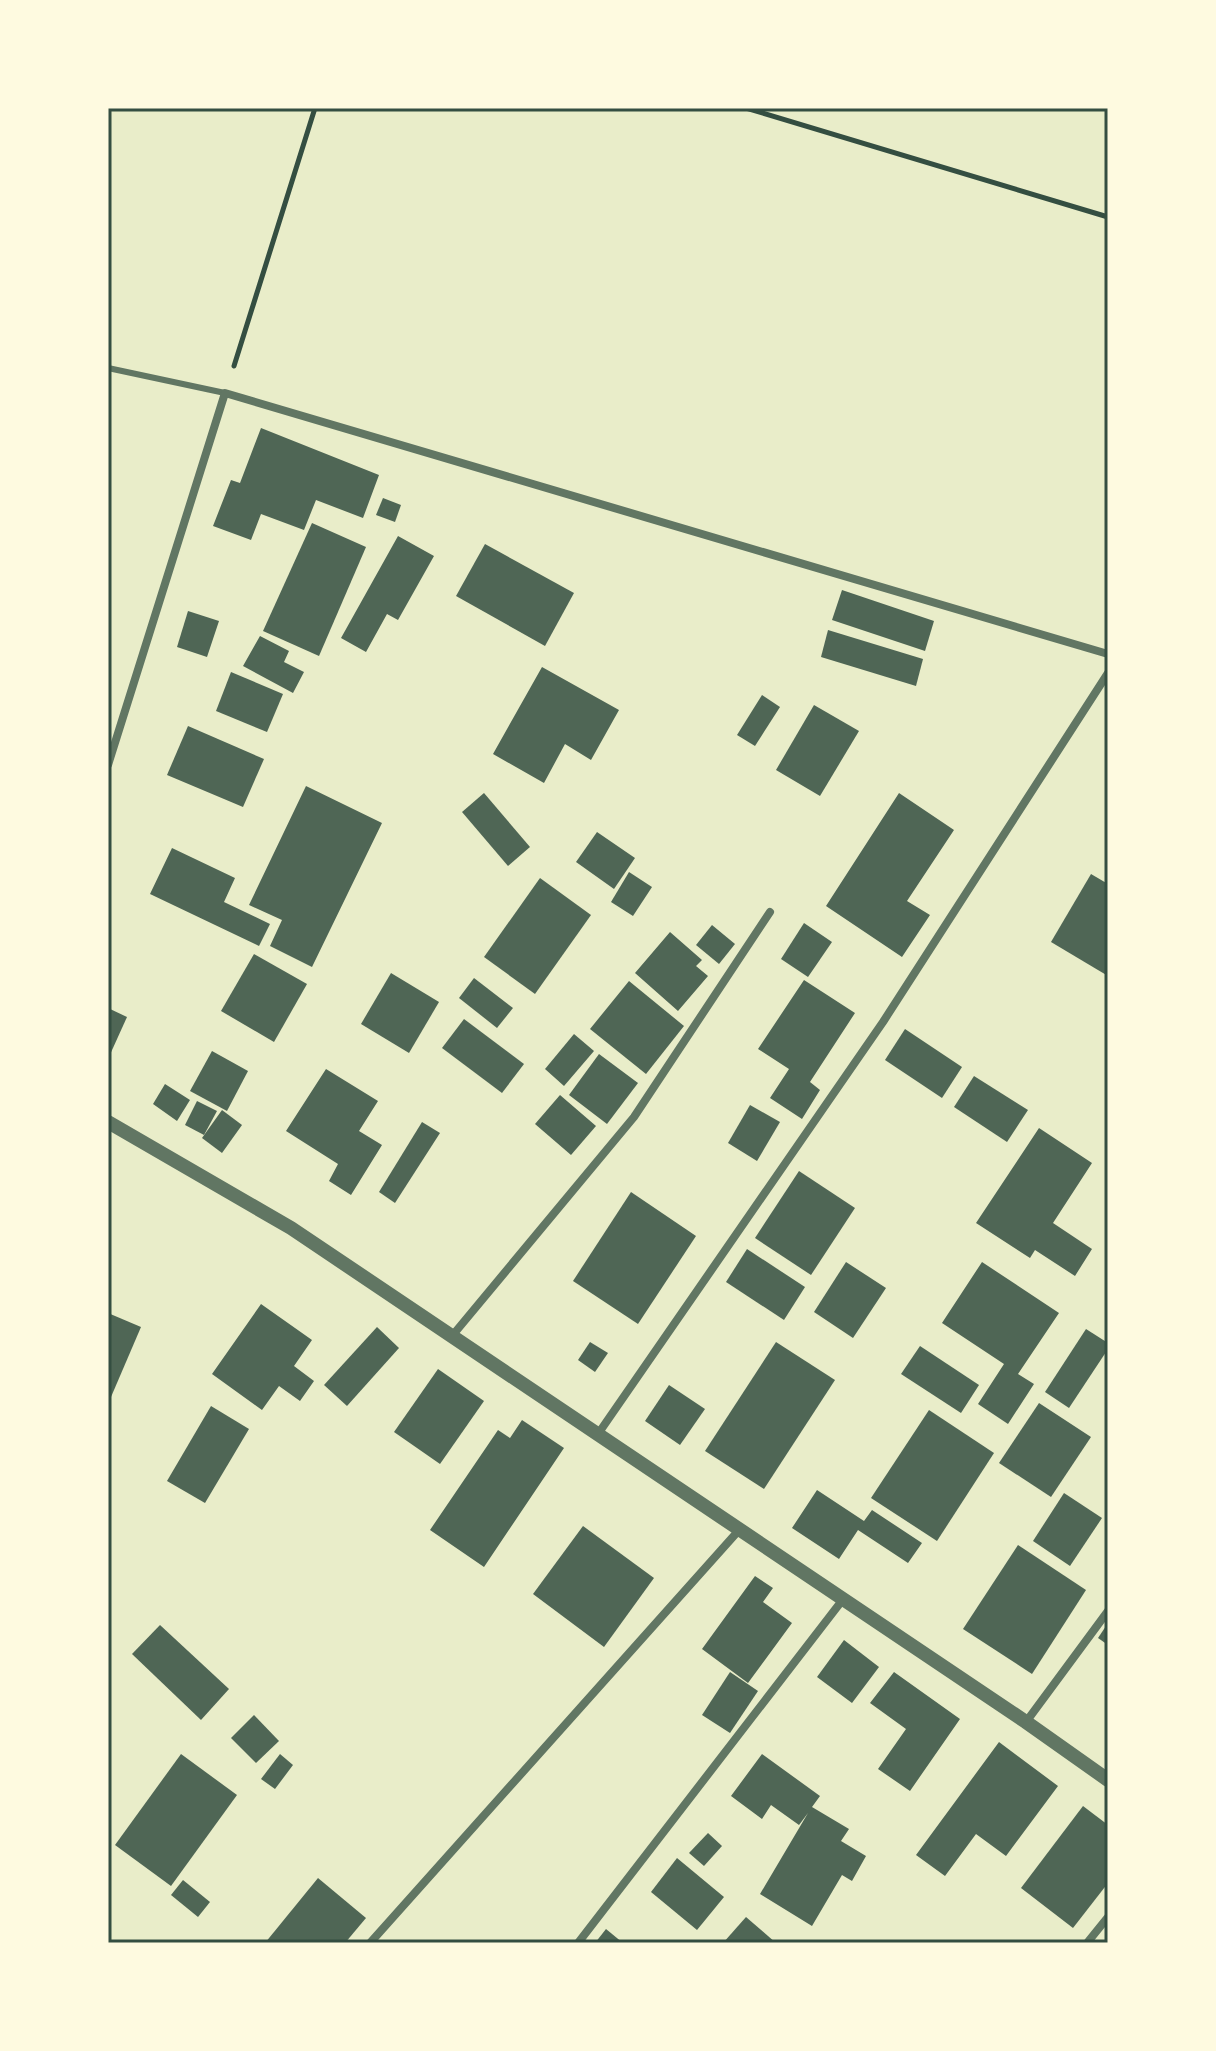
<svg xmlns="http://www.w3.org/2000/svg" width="1216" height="2051" viewBox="0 0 1216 2051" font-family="'DM Sans',sans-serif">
<rect width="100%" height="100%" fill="#e9edc9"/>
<g fill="#4f6655">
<path d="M261,428L379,475L363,518L316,500L304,530L261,514L251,540L213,526L231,480L240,483Z"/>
<path d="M383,498L401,505L395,522L376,515Z"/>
<path d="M312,523L366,547L319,656L263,631Z"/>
<path d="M398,536L434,556L398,620L387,614L366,652L341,638Z"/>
<path d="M485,544L574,593L545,646L456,596Z"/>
<path d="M842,590L934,621L925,651L832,620Z"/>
<path d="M188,611L219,621L207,657L177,647Z"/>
<path d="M828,630L923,659L916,686L821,657Z"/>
<path d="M260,636L289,651L284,662L304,672L293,693L243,666Z"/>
<path d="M542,667L619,710L591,760L565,744L544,783L493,754Z"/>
<path d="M231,672L283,694L267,732L216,711Z"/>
<path d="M762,695L780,707L755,746L737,735Z"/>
<path d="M814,705L859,731L820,796L776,770Z"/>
<path d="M188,726L264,759L243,807L167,775Z"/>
<path d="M306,786L382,823L312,967L270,946L282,920L249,905Z"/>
<path d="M484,793L530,847L508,866L462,812Z"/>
<path d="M899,793L954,830L907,901L930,915L902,957L826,906Z"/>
<path d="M597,832L635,858L614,889L576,862Z"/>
<path d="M172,848L235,878L224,902L270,924L259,946L150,894Z"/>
<path d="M629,872L652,887L633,916L611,902Z"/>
<path d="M1091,874L1108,884V976L1051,942Z"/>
<path d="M540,878L591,915L535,994L484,957Z"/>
<path d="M804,923L832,942L808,977L781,959Z"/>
<path d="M712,925L735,944L719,964L696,945Z"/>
<path d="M670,932L702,960L696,966L708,976L678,1011L635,973Z"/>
<path d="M254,954L307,984L274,1042L221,1011Z"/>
<path d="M391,973L439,1002L409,1053L361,1024Z"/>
<path d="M474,978L513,1008L497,1028L459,998Z"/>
<path d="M804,980L855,1013L810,1082L820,1090L802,1119L770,1098L789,1069L758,1049Z"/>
<path d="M629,981L684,1026L646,1074L590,1029Z"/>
<path d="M108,1008L127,1017L108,1059Z"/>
<path d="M464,1019L524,1064L502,1093L442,1048Z"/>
<path d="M905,1029L962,1067L942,1098L885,1060Z"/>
<path d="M574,1034L594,1051L564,1086L545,1069Z"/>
<path d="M212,1051L248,1071L227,1111L190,1091Z"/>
<path d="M599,1054L638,1083L607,1124L569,1095Z"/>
<path d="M326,1069L378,1101L359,1131L382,1145L351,1195L329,1181L338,1164L286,1131Z"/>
<path d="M974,1076L1028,1110L1007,1142L954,1107Z"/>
<path d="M165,1084L190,1100L177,1121L153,1104Z"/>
<path d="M560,1095L596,1126L571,1155L535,1124Z"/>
<path d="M197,1101L217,1111L204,1135L185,1125Z"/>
<path d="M750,1105L780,1122L757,1161L728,1143Z"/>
<path d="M222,1110L242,1125L222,1153L202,1138Z"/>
<path d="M422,1122L440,1133L395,1203L379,1192Z"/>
<path d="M1039,1128L1092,1163L1053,1223L1092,1249L1075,1276L1035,1250L1030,1258L976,1223Z"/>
<path d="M799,1171L855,1208L811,1275L755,1238Z"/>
<path d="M631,1192L696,1236L638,1324L573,1281Z"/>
<path d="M747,1249L805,1287L784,1320L726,1282Z"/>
<path d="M846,1262L886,1288L853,1338L814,1312Z"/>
<path d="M982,1262L1059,1313L1018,1374L1034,1384L1008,1424L978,1404L1004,1364L942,1323Z"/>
<path d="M261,1304L312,1340L294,1366L314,1381L300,1401L279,1386L262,1410L212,1374Z"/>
<path d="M108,1313L141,1327L108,1404Z"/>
<path d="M377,1327L399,1348L347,1406L324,1385Z"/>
<path d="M1086,1329L1108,1343V1349L1069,1408L1045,1392Z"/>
<path d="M590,1342L608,1353L595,1372L578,1360Z"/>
<path d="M776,1342L835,1380L764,1489L705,1451Z"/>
<path d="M920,1346L979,1385L961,1413L901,1374Z"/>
<path d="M438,1369L484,1401L440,1464L394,1432Z"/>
<path d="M669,1385L705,1409L680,1445L645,1421Z"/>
<path d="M1039,1403L1091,1437L1051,1497L999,1463Z"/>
<path d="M211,1406L249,1429L205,1503L167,1481Z"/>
<path d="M929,1410L994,1453L937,1541L871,1498Z"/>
<path d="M522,1420L564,1448L484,1567L430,1530L498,1430L510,1438Z"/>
<path d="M817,1490L864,1521L872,1510L922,1543L908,1563L858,1530L839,1559L792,1528Z"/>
<path d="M1064,1493L1102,1518L1070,1566L1033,1541Z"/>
<path d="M583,1526L654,1578L604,1647L533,1594Z"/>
<path d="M1018,1545L1086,1590L1032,1674L963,1629Z"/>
<path d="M755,1576L773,1588L763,1602L792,1623L748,1683L702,1649Z"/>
<path d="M1108,1623V1645L1098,1638Z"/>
<path d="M160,1625L229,1689L201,1720L132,1654Z"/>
<path d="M844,1640L879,1667L852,1703L817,1677Z"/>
<path d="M730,1672L758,1691L730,1733L702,1715Z"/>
<path d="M894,1672L960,1719L910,1791L878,1769L906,1729L870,1703Z"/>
<path d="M254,1715L279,1741L256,1763L231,1738Z"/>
<path d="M999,1742L1058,1786L1006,1856L976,1834L945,1876L916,1855Z"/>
<path d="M181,1754L237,1795L171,1886L115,1845Z"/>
<path d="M280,1754L293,1765L275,1789L261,1779Z"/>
<path d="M762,1754L820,1796L812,1807L849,1829L841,1841L866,1856L852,1881L842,1875L812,1926L760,1894L808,1813L799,1825L771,1805L762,1819L731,1796Z"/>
<path d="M1083,1806L1108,1825V1883L1073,1928L1021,1888Z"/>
<path d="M708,1833L722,1846L704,1866L689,1853Z"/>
<path d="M677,1858L724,1897L697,1930L651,1892Z"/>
<path d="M318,1878L366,1918L345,1943H265Z"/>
<path d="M183,1880L210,1902L198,1917L171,1895Z"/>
<path d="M746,1917L776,1943H723Z"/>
<path d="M606,1929L623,1943H595Z"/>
</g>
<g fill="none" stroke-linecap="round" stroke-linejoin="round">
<g stroke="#344e41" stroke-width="5">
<path d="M746,108L1108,217"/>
<path d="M234,366L315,108"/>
</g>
<path stroke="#617663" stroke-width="6" d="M108,368L225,393"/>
<g stroke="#617663" stroke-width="8">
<path d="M108,765L225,393L1108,654"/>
<path d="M452,1336L634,1117L770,912"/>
<path d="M598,1434L883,1022L1108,673"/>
<path d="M1026,1722L1108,1611"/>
<path d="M370,1943L740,1529"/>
<path d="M578,1943L844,1598"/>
<path d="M1087,1943L1108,1917"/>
</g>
<path stroke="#617663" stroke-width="14" d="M108,1122L291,1228L1026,1722L1108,1780"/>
</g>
<rect width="1216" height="2051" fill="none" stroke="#fefae0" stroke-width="220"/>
<rect x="110" y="110" width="996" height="1831" fill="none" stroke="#344e41" stroke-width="3"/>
</svg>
